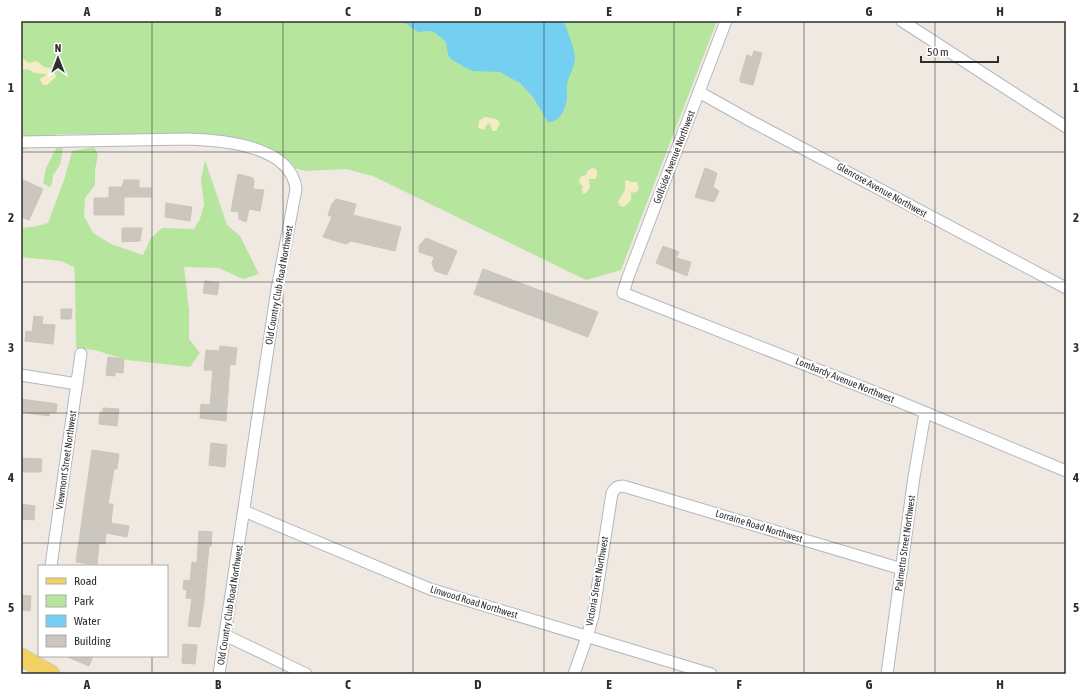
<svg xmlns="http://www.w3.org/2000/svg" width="1087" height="695" viewBox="0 0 1087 695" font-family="'Asap Condensed',sans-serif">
<rect width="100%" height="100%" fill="#efe9e1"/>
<g fill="#b6e59e">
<path d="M21,21H717L621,270L586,280L373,176L346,169L305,171L294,168L281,157L191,134H57L21,151Z"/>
<path d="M57,147L63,148L60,165L53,175L52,184L50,187L43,183L46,168Z"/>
<path d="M94,147L98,154L95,170V185L85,198L84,216L93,233L111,244L143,255L151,238L162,228L194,229L200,219L204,204L201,180L205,160L227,225L240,236L259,274L243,279L219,268L184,267L189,310V339L200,353L190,367L127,360L95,350L76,348L75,278L74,267L61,261L21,257V228C30,227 40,226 48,223L65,177L72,151Z"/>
</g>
<g fill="#f3ecc5">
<path d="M21,57L29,63L37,61L44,67L50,68L55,74L56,77L47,85H43L40,80L41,78L46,75V74L34,73L28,69L21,70Z"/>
<path d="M484,117C490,118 498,118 500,123L496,131H492L490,123L487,124L484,130L478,128L479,121Z"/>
<path d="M593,168L597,170V176L595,179H589L590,187L587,192L583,194L582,189L583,186L580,184L579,179L582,176L586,175L588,170Z"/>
<path d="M627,180L631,182H637L639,189L636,192L631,193V200L624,207L620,206L618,202L625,190V181Z"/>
</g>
<path fill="#75cff0" d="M395,21H564C567,31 574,47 575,57C575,67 569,75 567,84C566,88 567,90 567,94C568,104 561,123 548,122L533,97L520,83L500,72L473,71L464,67L451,59L448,55L446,42L434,32L431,31L418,32L407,24Z"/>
<g fill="#cbc7bf" stroke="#cbc5ba">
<path d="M754,51L762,53L753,85L740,82V78L747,55L752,57Z"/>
<path d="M705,168L717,173L713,187L719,191L714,202L695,197Z"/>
<path d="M238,174L253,178L254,182L253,189L264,190L260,211L249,209L246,222L239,219V212L231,211Z"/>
<path d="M21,179L43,189L29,220L21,217Z"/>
<path d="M124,180H139V188H151V197H124V215H94V198H109V187H122Z"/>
<path d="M336,199L356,204L353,215L401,227L395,251L351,241L346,244L323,237L332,217L328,215L332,204Z"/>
<path d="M166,203L192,207L190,221L165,217Z"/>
<path d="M122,228H142L140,241L122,242Z"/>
<path d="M426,238L457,251L447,275L435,271L432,263L434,257L419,252V246Z"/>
<path d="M663,246L679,252L676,258L691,262L687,276L656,263Z"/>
<path d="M483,269L598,312L588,337L474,294Z"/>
<path d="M205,281L219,283L217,295L203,293Z"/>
<path d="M61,309H72L71,319H61Z"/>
<path d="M34,316L43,317L42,324L55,325L53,344L25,341L26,331L32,332Z"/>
<path d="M220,346L237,348L235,365L230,364L226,421L200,418L201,404L210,405L213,370H204L206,350L219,351Z"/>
<path d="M108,357L124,359L123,373L115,372V376L106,375Z"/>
<path d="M21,399L57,404L56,413L50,412L49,416L21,412Z"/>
<path d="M103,408L119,409L117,426L99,424L100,412H103Z"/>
<path d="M211,443L227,445L225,467L209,465Z"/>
<path d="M92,450L119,454L117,469H114L108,504H113L111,523L129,526L127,537L106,533L105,544L99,543L97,565L76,562Z"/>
<path d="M21,458L42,459L41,472H21Z"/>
<path d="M21,504L35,506L34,520L21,519Z"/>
<path d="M199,531L212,532L211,546H209L204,600L200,627L188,626L192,599L186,598L187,590L183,589L184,580L190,581L192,562L197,563Z"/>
<path d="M21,595L31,596L30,611L21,610Z"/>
<path d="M183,644L197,645L195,664L182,663Z"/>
<path d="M65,656H93L89,666Z"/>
</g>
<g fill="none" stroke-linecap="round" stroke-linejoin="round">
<defs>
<g id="minor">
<path d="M726,21L628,277L623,293L900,402L1066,471"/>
<path d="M902,21L1066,127"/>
<path d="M699,92L749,120L1066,288"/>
<path d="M21,142L187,139C221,140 291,145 296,189L277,289L219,674"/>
<path d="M21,375L77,384"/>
<path d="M244,511L430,589L711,674"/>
<path d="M51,566L81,354"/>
<path d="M225,635L306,674"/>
<path d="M574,674L587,637L593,616L612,493C615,488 617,486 623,486L902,569"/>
<path d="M887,674L914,477L925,413"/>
</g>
<path id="primary" d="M21,657L51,674"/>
</defs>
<use href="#minor" stroke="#b4b7c1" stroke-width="13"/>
<use href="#primary" stroke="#c9c9c9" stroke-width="19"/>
<use href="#minor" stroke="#fff" stroke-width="11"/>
<use href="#primary" stroke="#f2d163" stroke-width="17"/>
</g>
<path fill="none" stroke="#2e2e2e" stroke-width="1" stroke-opacity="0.55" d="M152,21V566M283,21V674M413,21V674M544,21V674M674,21V674M804,21V674M935,21V674M21,152H1066M21,282H1066M21,413H1066M21,543H1066M152,656V674"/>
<g text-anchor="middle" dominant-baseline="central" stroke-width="4" stroke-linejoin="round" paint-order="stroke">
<g font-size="10" fill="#2e2e2e" stroke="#fff">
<text transform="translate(674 157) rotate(-69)">Golfside Avenue Northwest</text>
<text transform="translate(882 190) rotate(29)">Glenrose Avenue Northwest</text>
<text transform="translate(279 285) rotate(-80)">Old Country Club Road Northwest</text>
<text transform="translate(845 380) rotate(22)">Lombardy Avenue Northwest</text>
<text transform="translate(66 460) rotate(-82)">Viewmont Street Northwest</text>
<text transform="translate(759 526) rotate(17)">Lorraine Road Northwest</text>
<text transform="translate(905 543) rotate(-82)">Palmetto Street Northwest</text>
<text transform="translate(597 581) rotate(-80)">Victoria Street Northwest</text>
<text transform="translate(474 602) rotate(17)">Linwood Road Northwest</text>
<text transform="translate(230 605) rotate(-81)">Old Country Club Road Northwest</text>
</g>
</g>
<rect width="1087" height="695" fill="none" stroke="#ffffff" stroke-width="44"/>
<rect x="38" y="565" width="130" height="92" fill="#ffffff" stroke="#ababab"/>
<rect x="46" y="578" width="20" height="6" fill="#f2d163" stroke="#ababab"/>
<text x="74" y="585" font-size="12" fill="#2e2e2e">Road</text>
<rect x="46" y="595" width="20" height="12" fill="#b6e59e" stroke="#ababab"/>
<text x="74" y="605" font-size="12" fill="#2e2e2e">Park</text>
<rect x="46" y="615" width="20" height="12" fill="#75cff0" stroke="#ababab"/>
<text x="74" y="625" font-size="12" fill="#2e2e2e">Water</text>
<rect x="46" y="635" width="20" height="12" fill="#cbc7bf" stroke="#ababab"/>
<text x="74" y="645" font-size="12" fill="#2e2e2e">Building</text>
<g transform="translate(58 58)" stroke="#ffffff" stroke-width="3" paint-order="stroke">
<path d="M0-3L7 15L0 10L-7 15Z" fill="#2e2e2e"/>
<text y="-6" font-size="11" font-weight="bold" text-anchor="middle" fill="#2e2e2e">N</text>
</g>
<path d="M921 56v6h77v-6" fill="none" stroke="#2e2e2e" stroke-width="2"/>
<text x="927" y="56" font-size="12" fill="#2e2e2e" stroke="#ffffff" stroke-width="3" paint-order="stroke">50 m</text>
<rect x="22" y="22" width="1043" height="651" fill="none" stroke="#2e2e2e" stroke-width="1.5"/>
<g font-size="13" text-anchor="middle" font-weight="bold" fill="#2e2e2e">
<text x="87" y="16">A</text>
<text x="218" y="16">B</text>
<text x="348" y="16">C</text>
<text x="478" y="16">D</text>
<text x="609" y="16">E</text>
<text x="739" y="16">F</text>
<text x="869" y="16">G</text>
<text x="1000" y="16">H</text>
<text x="11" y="92">1</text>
<text x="1076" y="92">1</text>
<text x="11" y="222">2</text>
<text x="1076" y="222">2</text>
<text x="11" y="352">3</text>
<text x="1076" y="352">3</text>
<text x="11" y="482">4</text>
<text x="1076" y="482">4</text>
<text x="11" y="612">5</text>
<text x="1076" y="612">5</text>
<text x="87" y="689">A</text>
<text x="218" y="689">B</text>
<text x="348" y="689">C</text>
<text x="478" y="689">D</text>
<text x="609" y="689">E</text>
<text x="739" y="689">F</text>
<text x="869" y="689">G</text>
<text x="1000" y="689">H</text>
</g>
</svg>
